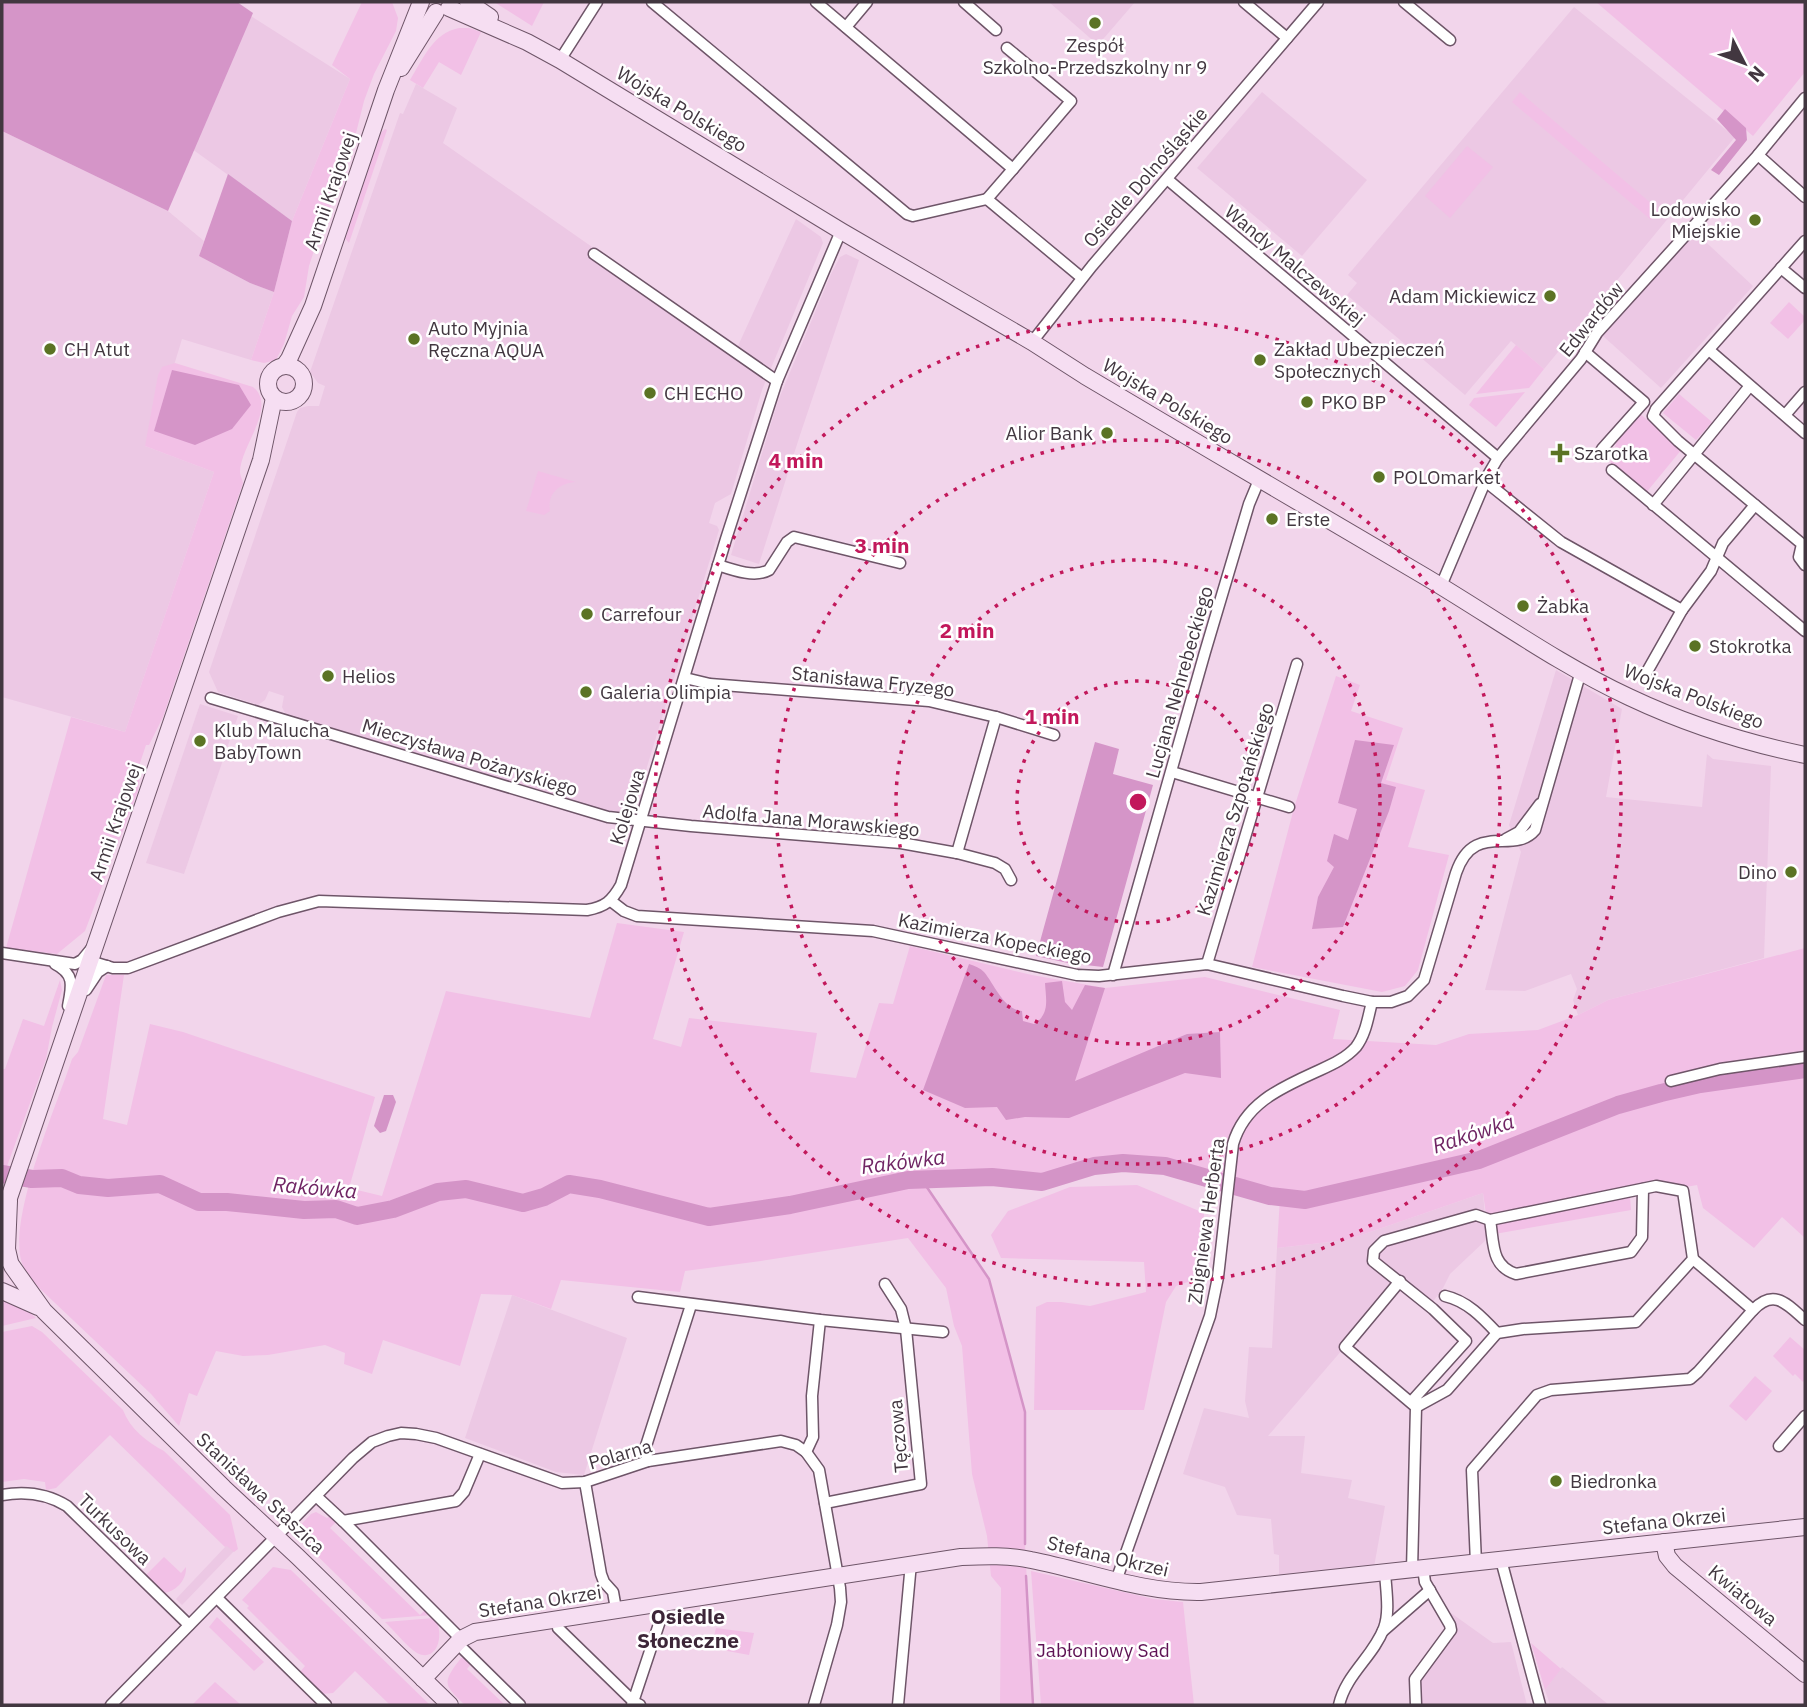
<svg xmlns="http://www.w3.org/2000/svg" width="1807" height="1707" viewBox="0 0 1807 1707" font-family="'IBM Plex Sans',sans-serif">
<rect width="100%" height="100%" fill="#f2d5eb"/>
<g fill="#ecc8e4">
<path d="M229,2L350,79L292,221L117,95Z"/>
<path d="M1049,2H1135L1098,45Z"/>
<path d="M1574,7L1735,137L1544,369L1511,341L1465,395L1347,295L1357,283L1348,275Z"/>
<path d="M416,84L457,108L443,143L737,348L796,219L821,237L823,243L762,390L731,494L715,503L709,523L717,526L719,530L633,813H610L285,713L282,707L284,696L269,691L265,700L258,705L218,692L209,672L297,412L300,408L308,406H319L325,386L318,383L310,372L400,113L403,114Z"/>
<path d="M1262,92L1367,180L1302,256L1197,168Z"/>
<path d="M2,131L168,211L204,241L199,256L250,283L274,292L251,360L182,339L154,431L145,446L214,472L125,732L2,697Z"/>
<path d="M1696,233L1753,286L1661,388L1603,336Z"/>
<path d="M846,254L859,260L800,435L759,564L731,555L778,401L831,274L840,257Z"/>
<path d="M1556,670L1622,709L1606,797L1702,807L1707,754L1713,759L1771,766L1764,958L1608,1000L1578,1015L1573,1000L1577,989L1571,974L1525,991L1485,990L1521,852L1509,825Z"/>
<path d="M200,704L238,716L184,874L146,863Z"/>
<path d="M1483,1193L1487,1239L1450,1274L1443,1288L1432,1303L1404,1278L1268,1436H1305L1301,1473L1352,1480L1348,1498L1385,1506L1374,1567L1279,1576V1555L1274,1554L1271,1519L1237,1515L1225,1487L1183,1474L1204,1408L1249,1418L1245,1401L1249,1347L1272,1348L1277,1248L1347,1240Z"/>
<path d="M512,1295L627,1338L584,1475L556,1472L465,1438Z"/>
<path d="M227,1545L234,1551L182,1605L176,1599Z"/>
<path d="M1451,1613L1493,1643L1511,1642L1527,1705H1416V1676L1450,1625Z"/>
<path d="M1562,1667L1609,1705H1550L1545,1690Z"/>
</g>
<g fill="#f2c0e6">
<path d="M362,2H392L398,18L396,31L374,74L364,101L344,181L325,217L309,266L304,297L292,316L284,344L276,360L264,363L251,360L274,292L292,221L350,79L332,65Z"/>
<path d="M494,2H544L532,26Z"/>
<path d="M1596,2H1805V72L1753,136Z"/>
<path d="M459,28H469L481,32L461,75L439,62L423,88L410,80C423,59 433,33 459,28Z"/>
<path d="M1520,92L1659,210L1651,220L1512,102Z"/>
<path d="M385,129L387,130L349,243L343,236C350,215 370,139 385,129Z"/>
<path d="M1467,146L1493,167L1450,218L1425,196Z"/>
<path d="M1789,302L1805,317V320L1788,339L1770,323Z"/>
<path d="M1516,345L1544,369L1529,388L1476,394Z"/>
<path d="M175,363L253,387C278,407 240,446 240,472C240,475 242,479 243,483L163,717L149,745H146L139,766L141,767L138,791L85,931L57,954L6,948L71,717L125,732L214,472L145,446L158,375L162,367Z"/>
<path d="M1525,392L1496,427L1469,405L1474,398Z"/>
<path d="M1679,394L1712,422L1696,440L1663,413Z"/>
<path d="M1639,413L1682,449L1645,494L1610,465L1617,440Z"/>
<path d="M538,471L576,482C559,483 547,494 550,511L544,515L526,511Z"/>
<path d="M1336,676L1360,685L1351,711L1403,728L1386,780L1425,790L1408,847L1449,855L1418,970L1405,986L1382,992L1252,967L1294,808Z"/>
<path d="M617,923L684,932L653,1039L681,1047L689,1018L817,1033L810,1072L856,1078L879,1003L893,1004L910,946L1032,975L1105,988L1205,977L1340,1010L1333,1039L1436,1045L1469,1034L1538,1030L1578,1015L1608,1000L1805,948V1238L1782,1217L1754,1248L1703,1208L1697,1185L1630,1197L1631,1210L1489,1235L1483,1193L1347,1240L1277,1248L1280,1197L1165,1166L1123,1163L1094,1166L1042,1182L992,1177L923,1180L989,1279L1025,1412V1544L1033,1705H1000L1001,1588L991,1576L987,1536L972,1474L962,1346L954,1326L946,1288L908,1238L761,1261L685,1271L680,1292L561,1280L551,1309L512,1295L481,1294L460,1366L383,1340L372,1374L344,1364L345,1353L325,1345L268,1355L243,1356L216,1351L197,1396L189,1393L179,1426L151,1394L35,1284C30,1276 23,1269 21,1260C10,1213 56,1107 72,1059L78,1052L106,975H124L103,1119L127,1125L150,1024L183,1032L375,1097L349,1188L382,1196L446,991L590,1018Z"/>
<path d="M60,980L62,990L52,1027L46,1059L2,1180V1069H5L23,1019L44,1026Z"/>
<path d="M1137,1185L1204,1213L1205,1276L1176,1286L1166,1302L1144,1410H1034L1036,1307L1047,1302H1061L1090,1306L1146,1292L1144,1262L1001,1258L991,1235L1008,1211L1070,1187Z"/>
<path d="M2,1299L23,1307L36,1318L2,1326Z"/>
<path d="M32,1326L42,1332L123,1410C130,1429 147,1442 164,1451L230,1515L238,1549L234,1552L227,1546L225,1547L110,1435L56,1488L46,1490L45,1482L24,1479L2,1482V1332Z"/>
<path d="M1790,1337L1805,1350V1379L1803,1382L1795,1374L1793,1376L1773,1356Z"/>
<path d="M1755,1376L1772,1391L1746,1421L1729,1406Z"/>
<path d="M316,1512L327,1518L330,1516L336,1522L330,1528L420,1615L426,1609L432,1615L382,1619L298,1537L297,1529L311,1514Z"/>
<path d="M164,1557L181,1573L186,1567C187,1580 175,1593 162,1593L145,1576Z"/>
<path d="M273,1567L291,1570L430,1705H390L355,1671L333,1693L322,1694L300,1672L305,1666L247,1608L249,1606L242,1600Z"/>
<path d="M1031,1571L1154,1599L1183,1602L1194,1705H1041Z"/>
<path d="M217,1617L264,1662L254,1671L209,1627Z"/>
<path d="M434,1618C445,1630 439,1664 417,1653C406,1646 395,1631 385,1622Z"/>
<path d="M716,1628L754,1633L749,1655L711,1648Z"/>
<path d="M1531,1643L1561,1669L1545,1690Z"/>
<path d="M461,1658H465L471,1664L467,1669L505,1705H465C443,1684 442,1683 461,1658Z"/>
<path d="M215,1682L241,1705H192Z"/>
</g>
<g fill="#d595c8">
<path d="M2,2H237L253,13L168,211L2,131Z"/>
<path d="M1725,109L1746,128L1747,140L1719,175L1711,170L1736,140L1717,119Z"/>
<path d="M228,174L292,221L274,292L250,283L199,256Z"/>
<path d="M172,370L239,385L251,405L232,429L195,445L154,431Z"/>
<path d="M1355,740L1394,745L1381,783L1396,787L1389,811L1343,927L1312,929L1318,897L1334,867L1327,861L1334,834L1348,840L1357,809L1338,803Z"/>
<path d="M1095,742L1119,749L1113,774L1153,785L1103,967L1068,963L1036,956Z"/>
<path d="M969,964C975,966 980,968 984,972C995,985 1003,1009 1022,1011L1023,1021L1034,1024C1050,1014 1046,1000 1045,983L1062,981L1065,1002L1072,1010L1085,985L1105,988L1075,1081L1187,1034L1220,1032L1221,1078L1185,1073L1069,1118L1025,1117L1006,1120L997,1107L965,1108L923,1090Z"/>
</g>
<path fill="#d494c7" d="M384,1095H393L396,1102L386,1131L380,1133L374,1126Z"/>
<g fill="none" stroke-linecap="round" stroke-linejoin="round">
<g stroke="#d494c7" stroke-width="2.5">
<path d="M922,1180L989,1279L1025,1412V1544"/>
<path d="M1026,1576L1033,1705"/>
</g>
<path stroke="#d494c7" stroke-width="18" d="M2,1174L32,1179L62,1178L79,1185L108,1188L160,1184L199,1202H227L304,1210L336,1209L357,1216L393,1209L438,1192L466,1189L523,1203L544,1197L569,1184L600,1189L709,1217L790,1205L908,1180L992,1177L1042,1182L1094,1166L1123,1163L1165,1166L1270,1196L1305,1200L1479,1160L1618,1105L1661,1093L1700,1084L1805,1069"/>
<defs>
<g id="street">
<path d="M652,2L907,214L913,216L987,199L1082,278"/>
<path d="M816,2L1013,169L987,199"/>
<path d="M964,2L996,30"/>
<path d="M1244,2L1287,38"/>
<path d="M1404,2L1450,40"/>
<path d="M846,27L867,2"/>
<path d="M1007,48L1071,101L1013,169"/>
<path d="M560,60L597,2"/>
<path d="M1758,155L1805,197"/>
<path d="M1167,179L1498,458"/>
<path d="M1805,241L1656,409L1653,416L1678,441L1802,544L1799,557L1805,565"/>
<path d="M594,254L777,381"/>
<path d="M1781,268L1805,288"/>
<path d="M1032,342L1092,266L1318,2"/>
<path d="M1709,350L1805,433"/>
<path d="M1585,352L1644,402L1602,449"/>
<path d="M1785,415L1805,392"/>
<path d="M1612,470L1805,631"/>
<path d="M1485,481L1561,542L1682,610L1711,571L1723,543L1755,505"/>
<path d="M1653,505L1749,387"/>
<path d="M718,565C733,570 755,578 769,570L787,542L794,537L900,563"/>
<path d="M1441,586L1488,475L1498,458L1581,359L1597,333L1758,155L1805,98"/>
<path d="M1644,677L1682,610"/>
<path d="M685,678L710,684L929,701L996,717L1054,735"/>
<path d="M211,698L608,817L691,826L901,843L957,853L995,863L1005,869L1011,880"/>
<path d="M1172,772L1289,807"/>
<path d="M1506,839L1519,832L1540,804"/>
<path d="M957,853L996,717"/>
<path d="M611,901L624,911L637,916L873,931L1077,975L1099,976L1207,964L1343,996L1372,1002H1391L1408,996L1424,980L1456,873C1474,820 1513,856 1535,830L1581,671"/>
<path d="M2,953L75,964L82,960L91,949"/>
<path d="M90,961L113,968H128L278,912L319,901L587,910C605,907 612,901 621,885L726,539L777,381L841,231"/>
<path d="M55,964C75,974 72,986 68,1006"/>
<path d="M1207,964L1297,664"/>
<path d="M1113,975L1205,652L1249,504L1259,480"/>
<path d="M86,990L98,972L107,966"/>
<path d="M1671,1081L1720,1069L1805,1057"/>
<path d="M1490,1220C1494,1244 1491,1266 1516,1274L1631,1252L1642,1237L1643,1189"/>
<path d="M1400,1281L1345,1347L1416,1407L1412,1570"/>
<path d="M1445,1296C1467,1301 1482,1317 1497,1333"/>
<path d="M638,1297L820,1320L943,1332"/>
<path d="M1753,1310C1774,1288 1787,1304 1805,1320"/>
<path d="M1411,1402L1466,1341L1433,1309L1373,1261L1374,1251L1384,1241L1476,1215L1490,1220L1656,1186L1683,1191L1693,1259L1636,1322L1523,1329L1497,1333L1447,1390L1416,1407"/>
<path d="M1779,1446L1805,1416"/>
<path d="M806,1452L813,1437L812,1396L820,1320"/>
<path d="M648,1461L645,1449L691,1305"/>
<path d="M585,1482L601,1574L604,1582L613,1592L616,1609"/>
<path d="M2,1495C25,1491 46,1493 67,1506L189,1625"/>
<path d="M316,1496L343,1521L456,1501L464,1492L480,1454"/>
<path d="M825,1503L921,1484L906,1329L901,1309L885,1284"/>
<path d="M343,1521L461,1639"/>
<path d="M1501,1560L1540,1705"/>
<path d="M1476,1563L1472,1470L1537,1395L1551,1390L1690,1379L1698,1372L1753,1310L1693,1259"/>
<path d="M1116,1581L1210,1316L1218,1277L1233,1144C1245,1102 1283,1087 1320,1070C1333,1064 1346,1058 1356,1047C1366,1034 1368,1017 1372,1002"/>
<path d="M217,1598L326,1705"/>
<path d="M558,1619V1628L634,1702L640,1705"/>
<path d="M1383,1631L1430,1590"/>
<path d="M457,1643L520,1705"/>
<path d="M111,1705L353,1458L372,1442L388,1436L401,1433L416,1434L436,1438L562,1483L585,1482L648,1461L781,1441L796,1445L806,1452L819,1470L840,1588L841,1602L837,1625L814,1705"/>
<path d="M632,1705L662,1615L661,1603"/>
<path d="M898,1705L911,1563"/>
<path d="M1339,1705C1346,1674 1373,1657 1384,1628C1390,1612 1386,1590 1385,1572"/>
<path d="M1416,1705L1415,1679L1451,1630L1450,1625L1425,1582L1423,1568"/>
</g>
<g id="secondary">
<path d="M468,2L490,17"/>
<path d="M449,8L527,42L560,60L841,231L1032,342L1085,376C1196,442 1308,508 1419,573C1489,614 1556,663 1629,697C1684,723 1746,743 1805,755"/>
<path d="M401,68L436,12"/>
<circle cx="286" cy="384" r="18"/>
<path d="M284,366L289,359L313,306L386,90L421,2"/>
<path d="M9,1201L7,1249L10,1262"/>
<path d="M2,1212L9,1198L261,460L274,398"/>
<path d="M12,1266L44,1311L224,1488L298,1557L450,1705"/>
<path d="M2,1291L38,1307"/>
<path d="M1664,1542L1667,1556L1675,1566L1805,1674"/>
<path d="M423,1679L461,1639L475,1632L961,1557C985,1556 1008,1555 1031,1560C1088,1571 1142,1593 1201,1592L1805,1527"/>
</g>
</defs>
<use href="#street" stroke="#6e5568" stroke-width="13"/>
<use href="#secondary" stroke="#6e5568" stroke-width="18"/>
<use href="#street" stroke="#fff" stroke-width="10"/>
<use href="#secondary" stroke="#f6def2" stroke-width="16"/>
</g>
<g fill="none" stroke="#c2185b" stroke-width="3.5" stroke-dasharray="3.5 7">
<circle cx="1138" cy="802" r="121"/>
<circle cx="1138" cy="802" r="242"/>
<circle cx="1138" cy="802" r="362"/>
<circle cx="1138" cy="802" r="483"/>
</g>
<g fill="#5b7324" stroke="#fff" stroke-width="2.5">
<circle cx="1095" cy="23" r="7"/>
<circle cx="1755" cy="220" r="7"/>
<circle cx="1550" cy="296" r="7"/>
<circle cx="414" cy="339" r="7"/>
<circle cx="50" cy="349" r="7"/>
<circle cx="1260" cy="360" r="7"/>
<circle cx="650" cy="393" r="7"/>
<circle cx="1307" cy="402" r="7"/>
<circle cx="1107" cy="433" r="7"/>
<path d="M1556.5 442.5h7v7h7v7h-7v7h-7v-7h-7v-7h7z"/>
<circle cx="1379" cy="477" r="7"/>
<circle cx="1272" cy="519" r="7"/>
<circle cx="1523" cy="606" r="7"/>
<circle cx="587" cy="614" r="7"/>
<circle cx="1695" cy="646" r="7"/>
<circle cx="328" cy="676" r="7"/>
<circle cx="586" cy="692" r="7"/>
<circle cx="200" cy="741" r="7"/>
<circle cx="1791" cy="872" r="7"/>
<circle cx="1556" cy="1481" r="7"/>
</g>
<g text-anchor="middle" dominant-baseline="central" stroke-width="5" stroke-linejoin="round" paint-order="stroke">
<g font-size="19" fill="#423740" stroke="#fff" text-anchor="start">
<text x="1095" y="45" text-anchor="middle">Zespół<tspan x="1095" dy="22">Szkolno-Przedszkolny nr 9</tspan></text>
<text x="1741" y="209" text-anchor="end">Lodowisko<tspan x="1741" dy="22">Miejskie</tspan></text>
<text x="1536" y="296" text-anchor="end">Adam Mickiewicz</text>
<text x="428" y="328">Auto Myjnia<tspan x="428" dy="22">Ręczna AQUA</tspan></text>
<text x="64" y="349">CH Atut</text>
<text x="1274" y="349">Zakład Ubezpieczeń<tspan x="1274" dy="22">Społecznych</tspan></text>
<text x="664" y="393">CH ECHO</text>
<text x="1321" y="402">PKO BP</text>
<text x="1093" y="433" text-anchor="end">Alior Bank</text>
<text x="1574" y="453">Szarotka</text>
<text x="1393" y="477">POLOmarket</text>
<text x="1286" y="519">Erste</text>
<text x="1537" y="606">Żabka</text>
<text x="601" y="614">Carrefour</text>
<text x="1709" y="646">Stokrotka</text>
<text x="342" y="676">Helios</text>
<text x="600" y="692">Galeria Olimpia</text>
<text x="214" y="730">Klub Malucha<tspan x="214" dy="22">BabyTown</tspan></text>
<text x="1777" y="872" text-anchor="end">Dino</text>
<text x="1570" y="1481">Biedronka</text>
</g>
<g font-size="19" fill="#423740" stroke="#fff">
<text transform="translate(682 109) rotate(31)">Wojska Polskiego</text>
<text transform="translate(1145 177) rotate(-49)">Osiedle Dolnośląskie</text>
<text transform="translate(330 191) rotate(-71)">Armii Krajowej</text>
<text transform="translate(1295 265) rotate(40)">Wandy Malczewskiej</text>
<text transform="translate(1591 319) rotate(-51)">Edwardów</text>
<text transform="translate(1168 401) rotate(31)">Wojska Polskiego</text>
<text transform="translate(873 681) rotate(6)">Stanisława Fryzego</text>
<text transform="translate(1179 682) rotate(-74)">Lucjana Nehrebeckiego</text>
<text transform="translate(1694 696) rotate(21)">Wojska Polskiego</text>
<text transform="translate(470 757) rotate(17)">Mieczysława Pożaryskiego</text>
<text transform="translate(627 807) rotate(-73)">Kolejowa</text>
<text transform="translate(1235 809) rotate(-73)">Kazimierza Szpotańskiego</text>
<text transform="translate(811 820) rotate(5)">Adolfa Jana Morawskiego</text>
<text transform="translate(115 822) rotate(-71)">Armii Krajowej</text>
<text transform="translate(995 938) rotate(11)">Kazimierza Kopeckiego</text>
<text transform="translate(1206 1221) rotate(-82)">Zbigniewa Herberta</text>
<text transform="translate(898 1436) rotate(-95)">Tęczowa</text>
<text transform="translate(620 1454) rotate(-16)">Polarna</text>
<text transform="translate(261 1493) rotate(43)">Stanisława Staszica</text>
<text transform="translate(1664 1521) rotate(-6)">Stefana Okrzei</text>
<text transform="translate(115 1529) rotate(44)">Turkusowa</text>
<text transform="translate(1108 1556) rotate(13)">Stefana Okrzei</text>
<text transform="translate(1743 1595) rotate(40)">Kwiatowa</text>
<text transform="translate(540 1601) rotate(-9)">Stefana Okrzei</text>
</g>
<g font-size="19" fill="#5e1254" stroke="#fff">
<text x="1103" y="1650">Jabłoniowy Sad</text>
</g>
<g font-size="21" font-style="italic" fill="#702564" stroke="#fff">
<text transform="translate(1473 1133) rotate(-18)">Rakówka</text>
<text transform="translate(903 1161) rotate(-7)">Rakówka</text>
<text transform="translate(315 1187) rotate(5)">Rakówka</text>
</g>
<g font-size="21" font-weight="bold" fill="#3d2638" stroke="#fff">
<text x="688" y="1616">Osiedle<tspan x="688" dy="24">Słoneczne</tspan></text>
</g>
</g>
<circle cx="1138" cy="802" r="10" fill="#c2185b" stroke="#fff" stroke-width="3.5"/>
<g font-size="21" text-anchor="middle" font-weight="bold" fill="#c2185b" stroke="#fff" stroke-width="5" stroke-linejoin="round" paint-order="stroke">
<text x="796" y="468">4 min</text>
<text x="882" y="553">3 min</text>
<text x="967" y="638">2 min</text>
<text x="1052" y="724">1 min</text>
</g>
<rect width="1807" height="1707" fill="none" stroke="#423740" stroke-width="7"/>
<g transform="translate(1744 63) rotate(132)" stroke="#ffffff" stroke-width="5" paint-order="stroke">
<path d="M0-5L12 26L0 18L-12 26Z" fill="#423740"/>
<text y="-10" font-size="19" font-weight="bold" text-anchor="middle" fill="#423740">N</text>
</g>
</svg>
